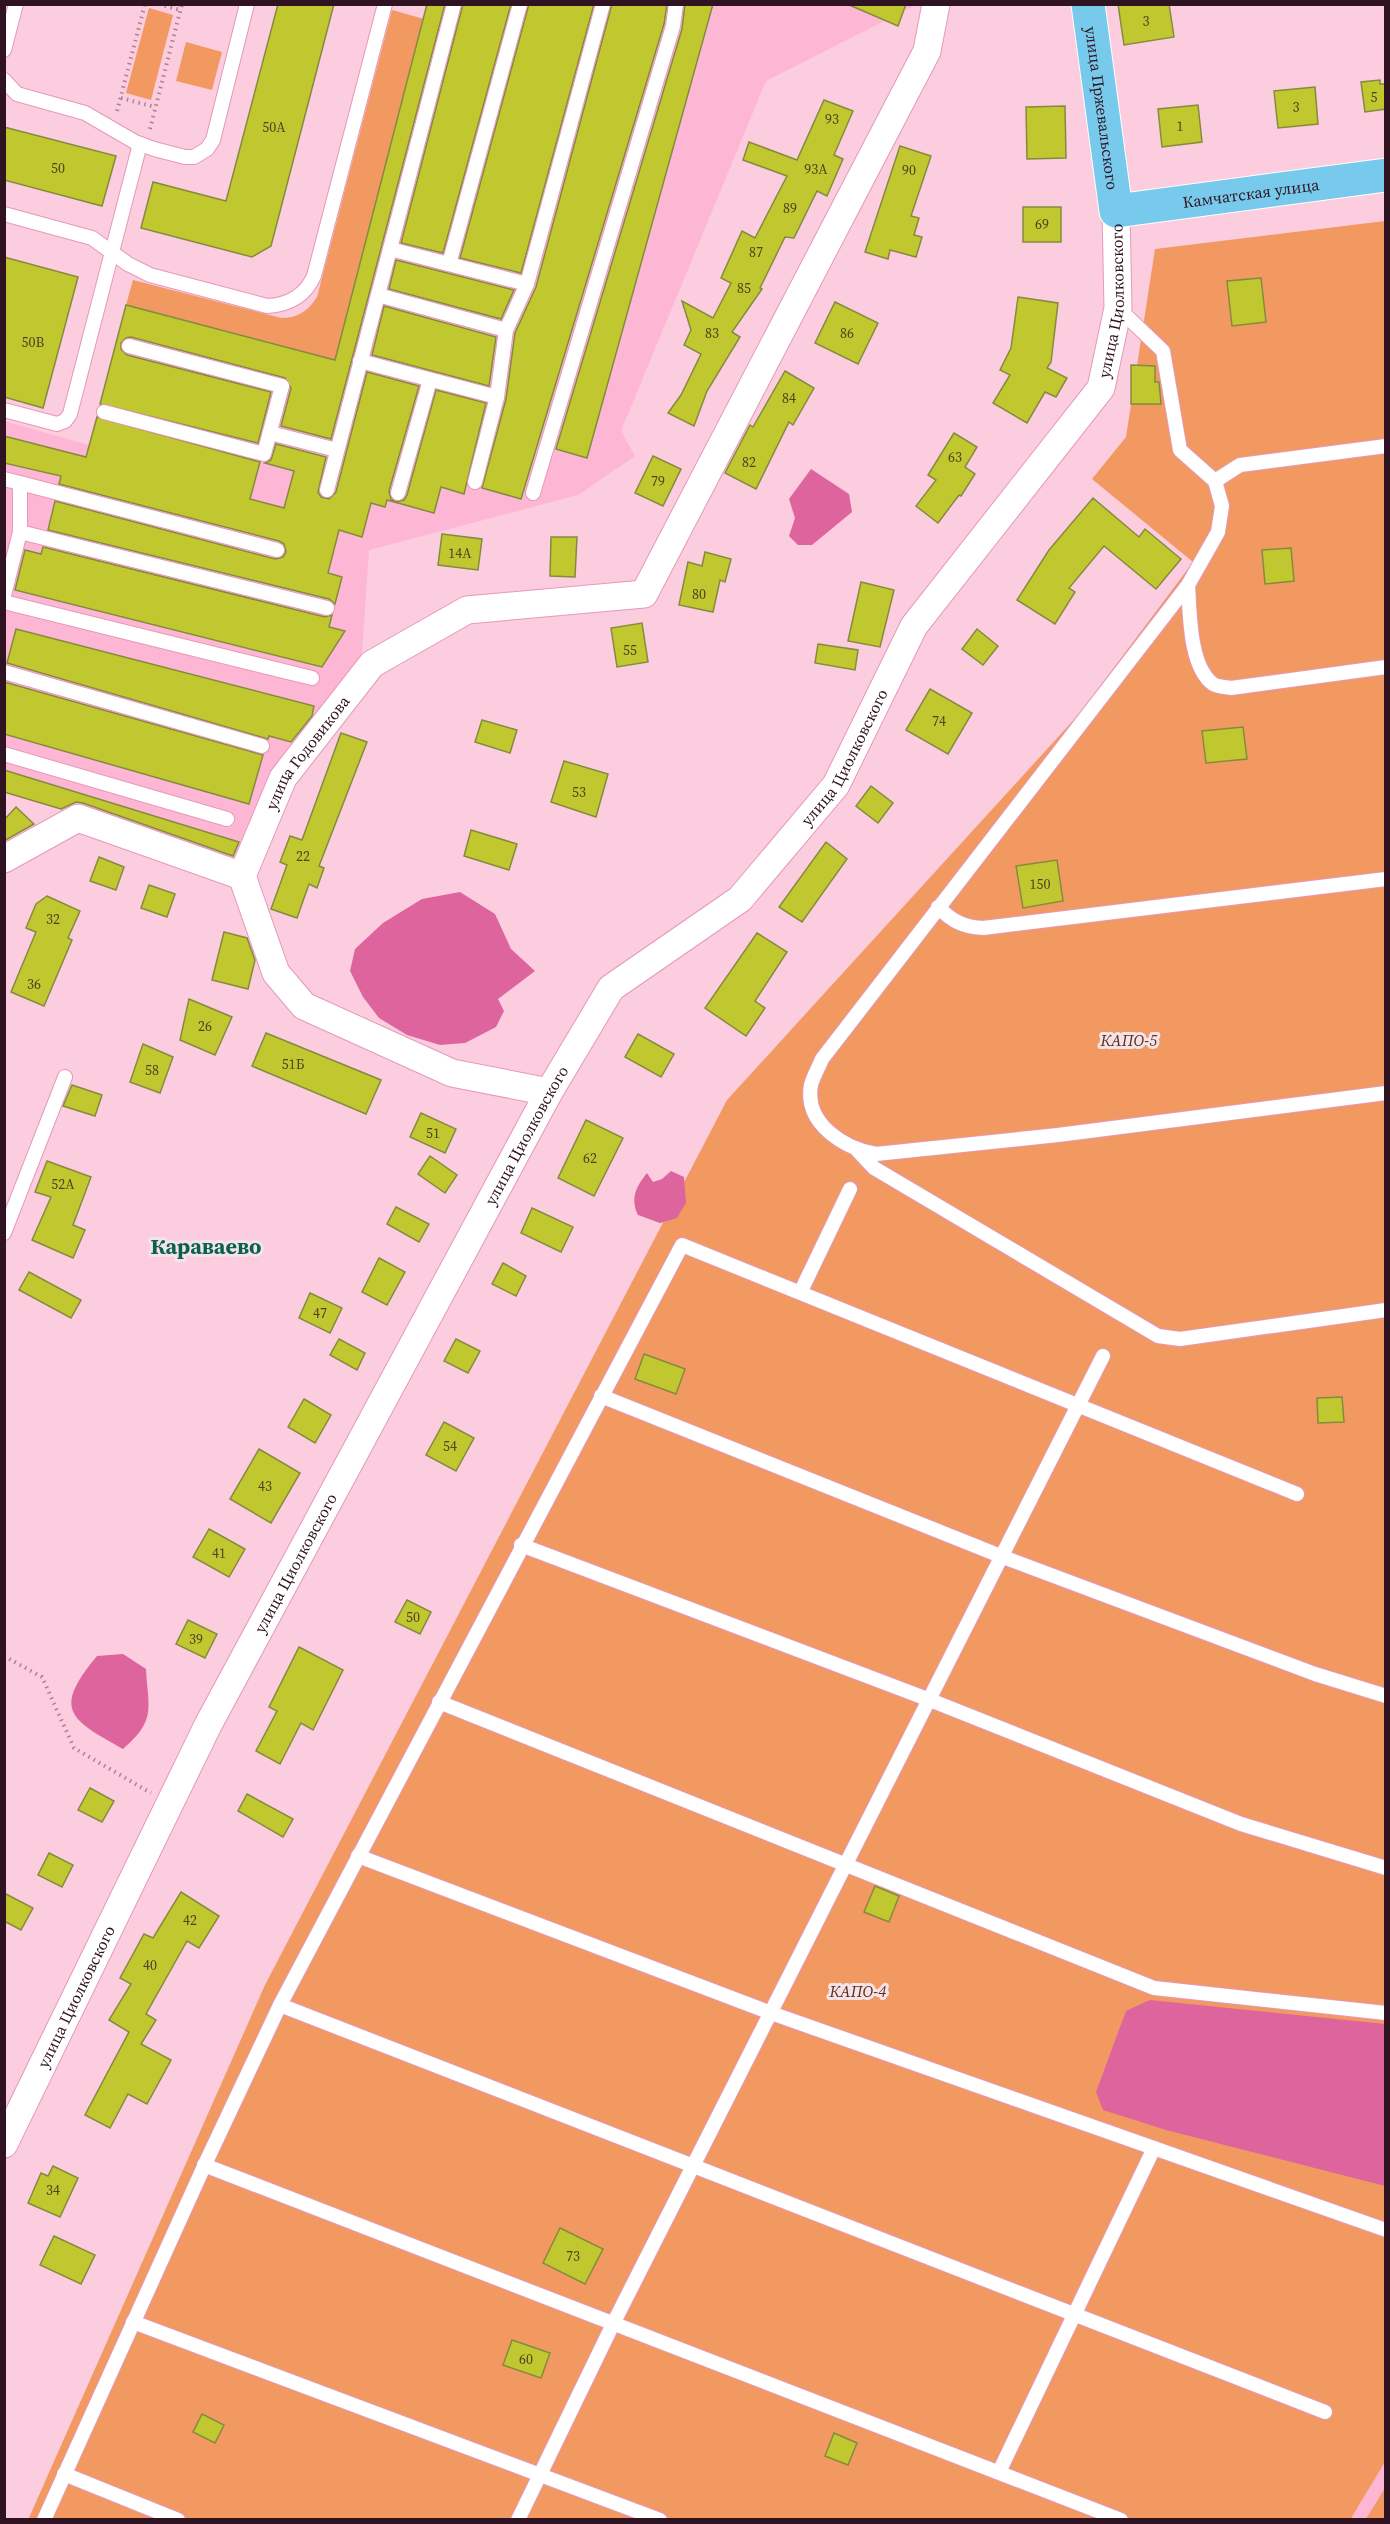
<svg xmlns="http://www.w3.org/2000/svg" width="1390" height="2524" viewBox="0 0 1390 2524" font-family="'Source Serif 4',serif">
<rect width="100%" height="100%" fill="#fcccdf"/>
<g fill="#fdb7d4">
<path d="M427,5H916L766,81L621,431L635,456L578,495L369,550L362,654L275,777L242,865L5,793L4,421L89,445L126,305L335,359Z"/>
<path d="M1385,2462V2519H1350Z"/>
</g>
<g fill="#f19961">
<path d="M149,8L173,15L151,100L126,93Z"/>
<path d="M392,10L424,19L335,360L126,305L133,280L281,318C298,318 308,311 317,297Z"/>
<path d="M186,42L222,52L212,90L176,81Z"/>
<path d="M1385,221V2462L1350,2520H28L265,1985L727,1100L1080,713L1193,562L1092,479L1126,437L1155,249Z"/>
<path d="M1385,2488V2519H1366Z"/>
</g>
<g fill="#de649e">
<path d="M811,469L849,494L852,512L812,545H798L789,536L795,518L789,499Z"/>
<path d="M460,892L495,914L511,949L535,971L498,999L504,1011L496,1027L465,1043L440,1045L407,1035L379,1018L363,997L350,971L355,949L383,923L422,899Z"/>
<path d="M671,1171L684,1177L686,1203L677,1218L660,1223L638,1215C630,1198 636,1187 647,1173L653,1182L662,1179Z"/>
<path d="M123,1654L146,1669C148,1708 157,1720 123,1749C70,1719 52,1710 97,1656Z"/>
<path d="M1150,2000L1385,2024V2186L1166,2130L1103,2110L1096,2092L1126,2011Z"/>
</g>
<g fill="#c1c82f" stroke="#858a3e" stroke-width="1.5">
<path d="M278,4H334L271,246L252,257L141,228L153,182L226,201Z"/>
<path d="M427,4H445L331,439L281,426L291,388L285,378L131,337L126,338L121,343V349L127,355L271,392L258,443L100,404L126,305L335,360Z"/>
<path d="M463,4H511L443,253L401,243Z"/>
<path d="M529,4H594L521,273L460,258Z"/>
<path d="M612,4H667L664,24L521,499L482,488L506,399L515,333L536,287Z"/>
<path d="M685,4H713L587,458L556,449L682,29Z"/>
<path d="M847,4H906L898,26Z"/>
<path d="M1118,4H1169L1174,37L1124,45Z"/>
<path d="M1380,80V84H1386V109L1365,112L1361,82Z"/>
<path d="M1315,87L1318,124L1278,128L1274,91Z"/>
<path d="M824,100L853,111L834,155L843,159L827,196L817,191L794,238L785,237L760,288L762,289L732,332L740,337L707,391L694,426L668,413L681,395L701,354L684,345L691,330L682,301L713,318L731,283L721,278L742,231L755,238L787,176L743,160L749,142L797,160Z"/>
<path d="M1198,105L1202,142L1162,147L1158,109Z"/>
<path d="M1065,106L1066,158L1027,159L1026,107Z"/>
<path d="M4,127L116,156L102,206L4,180Z"/>
<path d="M900,146L931,156L911,216L919,218L914,235L922,237L916,257L890,250L888,259L865,252Z"/>
<rect x="1023" y="207" width="38" height="35"/>
<path d="M4,257L78,277L43,408L4,397Z"/>
<path d="M396,260L514,290L501,319L389,289Z"/>
<path d="M1261,278L1266,322L1232,326L1227,281Z"/>
<path d="M1018,297L1058,303L1051,362L1047,368L1067,378L1056,397L1045,392L1027,423L993,403L1010,375L1000,370L1011,348Z"/>
<path d="M835,302L878,323L858,364L815,343Z"/>
<path d="M384,306L496,337L489,386L372,355Z"/>
<path d="M1131,365L1155,366V382H1159L1161,404H1131Z"/>
<path d="M785,371L814,388L793,425L789,422L756,489L725,473L750,425L753,427Z"/>
<path d="M367,372L419,386L389,491L391,499L396,502L404,500L407,495L436,390L486,403L464,494L441,487L434,513L387,500L385,507L371,503L362,537L339,530L328,573L342,577L335,604L329,599L48,530L55,501L275,559L283,557L286,552L284,544L279,541L59,484L61,476L4,463V436L86,457L97,417L260,462L250,499L284,508L294,471L265,463L271,460L276,444L326,457L318,492L321,497L329,499L336,492Z"/>
<path d="M954,433L977,447L965,467L975,474L961,496L959,495L938,523L916,506L936,480L928,475Z"/>
<path d="M653,456L681,469L663,506L635,493Z"/>
<path d="M1093,498L1139,537L1145,529L1181,559L1156,589L1104,546L1069,588L1075,592L1055,624L1017,600L1049,550Z"/>
<path d="M442,534L482,539L478,570L438,565Z"/>
<path d="M551,537H577L575,577L550,576Z"/>
<path d="M43,547L325,617L332,615L329,627L345,631L322,667L15,590L25,550L41,554Z"/>
<path d="M1291,548L1294,581L1265,584L1262,550Z"/>
<path d="M705,552L731,559L725,582L720,580L713,612L679,605L688,562L702,566Z"/>
<path d="M861,582L894,590L880,647L848,641Z"/>
<path d="M642,623L648,662L617,667L611,628Z"/>
<path d="M16,629L314,706L312,716L291,742L269,736L268,739L7,663Z"/>
<path d="M977,629L998,646L983,665L962,649Z"/>
<path d="M818,644L858,650L855,670L815,663Z"/>
<path d="M4,682L263,755L249,804L4,734Z"/>
<path d="M930,689L972,713L948,754L906,730Z"/>
<path d="M482,720L517,730L510,753L475,742Z"/>
<path d="M1243,727L1247,759L1206,763L1202,731Z"/>
<path d="M341,733L367,742L319,866L324,868L317,888L309,884L297,918L271,909L287,865L280,862L290,836L302,840Z"/>
<path d="M564,761L608,774L596,817L551,802Z"/>
<path d="M4,770L239,842L233,856L83,803L76,802L61,809L4,792Z"/>
<path d="M871,786L893,803L878,823L856,806Z"/>
<path d="M16,807L34,824L4,841V820Z"/>
<path d="M471,830L517,844L509,870L464,856Z"/>
<path d="M826,842L847,859L802,922L779,907Z"/>
<path d="M99,857L124,867L116,890L90,881Z"/>
<path d="M1057,860L1063,901L1023,908L1016,866Z"/>
<path d="M149,885L175,894L167,917L141,908Z"/>
<path d="M47,896L80,911L68,938L72,940L44,1006L11,992L36,932L26,928L36,904Z"/>
<path d="M224,932L247,938L255,960L248,989L212,980Z"/>
<path d="M757,933L787,952L755,1001L765,1008L746,1036L705,1008Z"/>
<path d="M189,999L232,1017L215,1055L180,1040Z"/>
<path d="M266,1033L381,1080L366,1114L252,1066Z"/>
<path d="M638,1034L674,1054L661,1077L625,1057Z"/>
<path d="M143,1044L173,1057L160,1093L130,1082Z"/>
<path d="M72,1085L102,1095L95,1116L63,1106Z"/>
<path d="M421,1113L456,1129L445,1153L410,1137Z"/>
<path d="M586,1120L623,1138L594,1196L558,1178Z"/>
<path d="M430,1156L457,1175L445,1193L418,1174Z"/>
<path d="M47,1161L91,1177L73,1225L85,1230L73,1258L32,1240L51,1197L35,1192Z"/>
<path d="M396,1207L429,1224L419,1242L387,1224Z"/>
<path d="M532,1208L573,1227L561,1252L521,1233Z"/>
<path d="M379,1258L405,1272L387,1305L362,1292Z"/>
<path d="M503,1263L526,1276L516,1296L492,1284Z"/>
<path d="M29,1272L81,1300L71,1318L19,1290Z"/>
<path d="M310,1293L342,1308L330,1333L299,1318Z"/>
<path d="M339,1339L365,1353L357,1370L330,1355Z"/>
<path d="M456,1339L480,1351L468,1373L444,1361Z"/>
<path d="M644,1354L685,1369L676,1394L635,1379Z"/>
<path d="M1342,1397L1344,1422L1318,1423L1317,1398Z"/>
<path d="M304,1399L331,1415L315,1443L288,1427Z"/>
<path d="M444,1422L474,1438L456,1471L426,1455Z"/>
<path d="M259,1449L300,1473L271,1523L230,1499Z"/>
<path d="M209,1529L245,1549L229,1577L193,1557Z"/>
<path d="M407,1600L431,1612L420,1634L395,1622Z"/>
<path d="M188,1620L217,1634L205,1658L176,1644Z"/>
<path d="M299,1647L343,1670L313,1730L301,1723L280,1764L256,1751L277,1711L269,1707Z"/>
<path d="M90,1788L114,1801L102,1822L78,1810Z"/>
<path d="M247,1794L293,1819L283,1837L238,1811Z"/>
<path d="M49,1853L73,1865L62,1887L38,1875Z"/>
<path d="M875,1886L899,1896L889,1922L864,1912Z"/>
<path d="M181,1892L219,1916L199,1948L187,1941L146,2014L156,2020L141,2044L171,2060L147,2104L128,2094L110,2128L85,2115L129,2032L109,2020L131,1984L120,1978L144,1934L153,1938Z"/>
<path d="M4,1893L33,1908L21,1930L4,1921Z"/>
<path d="M53,2166L78,2178L60,2217L28,2203L41,2173L48,2176Z"/>
<path d="M560,2228L603,2249L585,2284L543,2263Z"/>
<path d="M54,2236L95,2255L81,2284L40,2265Z"/>
<path d="M512,2340L550,2353L541,2378L503,2365Z"/>
<path d="M202,2414L224,2425L215,2443L193,2432Z"/>
<path d="M834,2433L857,2443L848,2465L825,2456Z"/>
</g>
<g fill="none" stroke-linecap="round" stroke-linejoin="round">
<defs>
<g id="lane">
<path d="M4,50L16,4"/>
<path d="M4,80L17,94L85,113L135,142L154,149L185,157H194L207,149L213,140L247,4"/>
<path d="M4,214L92,238L128,264L150,275L267,306C288,305 305,296 314,276L385,4"/>
<path d="M390,249L527,284"/>
<path d="M449,264L520,4"/>
<path d="M378,295L506,330"/>
<path d="M1118,308L1163,351L1180,450L1215,481L1222,506L1218,532L1188,585L822,1059C819,1067 813,1077 811,1085C804,1124 844,1148 876,1154L1058,1135L1386,1093"/>
<path d="M360,361L497,397"/>
<path d="M4,410L57,424L65,421L70,414L140,144"/>
<path d="M104,412L264,454L282,386L129,346"/>
<path d="M270,433L337,450"/>
<path d="M4,479L20,483V532L4,595"/>
<path d="M1215,481L1240,465L1386,446"/>
<path d="M475,482L497,397L506,330L527,284L603,4"/>
<path d="M20,483L277,550"/>
<path d="M327,490L454,4"/>
<path d="M398,493L430,380"/>
<path d="M533,493L673,26L676,4"/>
<path d="M20,532L327,608"/>
<path d="M1188,585C1190,613 1189,666 1213,684C1218,687 1226,687 1231,688L1386,667"/>
<path d="M4,602L312,678"/>
<path d="M4,672L262,746"/>
<path d="M4,754L227,819"/>
<path d="M938,907C952,921 963,927 983,928L1386,879"/>
<path d="M858,1151L874,1168L1158,1336L1180,1339L1386,1310"/>
<path d="M4,1233L65,1077"/>
<path d="M801,1291L850,1189"/>
<path d="M601,1396L1003,1557L1315,1674L1386,1696"/>
<path d="M521,1545L930,1700L1241,1824L1386,1868"/>
<path d="M439,1702L1154,1988L1386,2013"/>
<path d="M358,1856L771,2013L1386,2230"/>
<path d="M280,2005L1325,2412"/>
<path d="M204,2165L1121,2520"/>
<path d="M133,2322L660,2520"/>
<path d="M999,2472L1154,2148"/>
<path d="M64,2474L178,2520"/>
<path d="M44,2520L206,2162L280,2005L682,1245L1297,1494"/>
<path d="M518,2520L614,2322L1103,1356"/>
</g>
<g id="street">
<path id="s1" d="M4,859L78,818L242,876L283,778L372,664L467,610L644,594L927,51L936,4"/>
<path d="M242,876L276,973L304,1006L452,1073L549,1092"/>
<path id="s2" d="M4,2144L208,1725L549,1092L611,988L740,899L836,785L914,626L1101,388L1118,308L1116,211"/>
</g>
<g id="primary">
<path id="s3" d="M1088,4L1116,211L1386,175"/>
</g>
</defs>
<use href="#lane" stroke="#e599b9" stroke-width="16"/>
<use href="#street" stroke="#e599b9" stroke-width="29"/>
<use href="#primary" stroke="#fff" stroke-width="35"/>
<g stroke="#ab8393" stroke-width="4" stroke-dasharray="1.5 4.5" stroke-linecap="butt">
<path d="M159,4L180,10"/>
<path d="M121,98L155,107"/>
<path d="M117,111L145,4"/>
<path d="M150,129L182,4"/>
<path d="M4,1656L42,1677L74,1748L151,1793"/>
</g>
<use href="#lane" stroke="#fff" stroke-width="14"/>
<use href="#street" stroke="#fff" stroke-width="27"/>
<use href="#primary" stroke="#77caeb" stroke-width="33"/>
</g>
<g text-anchor="middle" dominant-baseline="central" stroke-width="6" stroke-linejoin="round" paint-order="stroke">
<g font-size="14" fill="#544024">
<text x="1146" y="21">3</text>
<text x="1374" y="97">5</text>
<text x="1296" y="107">3</text>
<text x="832" y="119">93</text>
<text x="1180" y="126">1</text>
<text x="274" y="127">50А</text>
<text x="58" y="168">50</text>
<text x="816" y="169">93А</text>
<text x="909" y="170">90</text>
<text x="790" y="208">89</text>
<text x="1042" y="224">69</text>
<text x="756" y="252">87</text>
<text x="744" y="288">85</text>
<text x="712" y="333">83</text>
<text x="847" y="333">86</text>
<text x="33" y="342">50В</text>
<text x="789" y="398">84</text>
<text x="955" y="457">63</text>
<text x="749" y="462">82</text>
<text x="658" y="481">79</text>
<text x="460" y="553">14А</text>
<text x="699" y="594">80</text>
<text x="630" y="650">55</text>
<text x="939" y="721">74</text>
<text x="579" y="792">53</text>
<text x="303" y="856">22</text>
<text x="1040" y="884">150</text>
<text x="53" y="919">32</text>
<text x="34" y="984">36</text>
<text x="205" y="1026">26</text>
<text x="293" y="1064">51Б</text>
<text x="152" y="1070">58</text>
<text x="433" y="1133">51</text>
<text x="590" y="1158">62</text>
<text x="63" y="1184">52А</text>
<text x="320" y="1313">47</text>
<text x="450" y="1446">54</text>
<text x="265" y="1486">43</text>
<text x="219" y="1553">41</text>
<text x="413" y="1617">50</text>
<text x="196" y="1639">39</text>
<text x="190" y="1920">42</text>
<text x="150" y="1965">40</text>
<text x="53" y="2190">34</text>
<text x="573" y="2256">73</text>
<text x="526" y="2359">60</text>
</g>
<g font-size="16" fill="#301320" stroke="#f4e3ea">
<text stroke="none"><textPath href="#s3" startOffset="105">улица Пржевальского</textPath></text>
<text stroke="none"><textPath href="#s3" startOffset="345">Камчатская улица</textPath></text>
<text stroke="none"><textPath href="#s2" startOffset="2180">улица Циолковского</textPath></text>
<text stroke="none"><textPath href="#s1" startOffset="399">улица Годовикова</textPath></text>
<text stroke="none"><textPath href="#s2" startOffset="1640">улица Циолковского</textPath></text>
<text stroke="none"><textPath href="#s2" startOffset="1136">улица Циолковского</textPath></text>
<text stroke="none"><textPath href="#s2" startOffset="650">улица Циолковского</textPath></text>
<text stroke="none"><textPath href="#s2" startOffset="164">улица Циолковского</textPath></text>
</g>
<g font-size="16" font-style="italic" fill="#5c3010" stroke="#f4e3ea">
<text x="1129" y="1040">КАПО-5</text>
<text x="858" y="1991">КАПО-4</text>
</g>
<g font-size="22" font-weight="bold" fill="#0d604d" stroke="#f4e3ea">
<text x="206" y="1246">Караваево</text>
</g>
</g>
<rect width="1390" height="2524" fill="none" stroke="#301320" stroke-width="12"/>
</svg>
